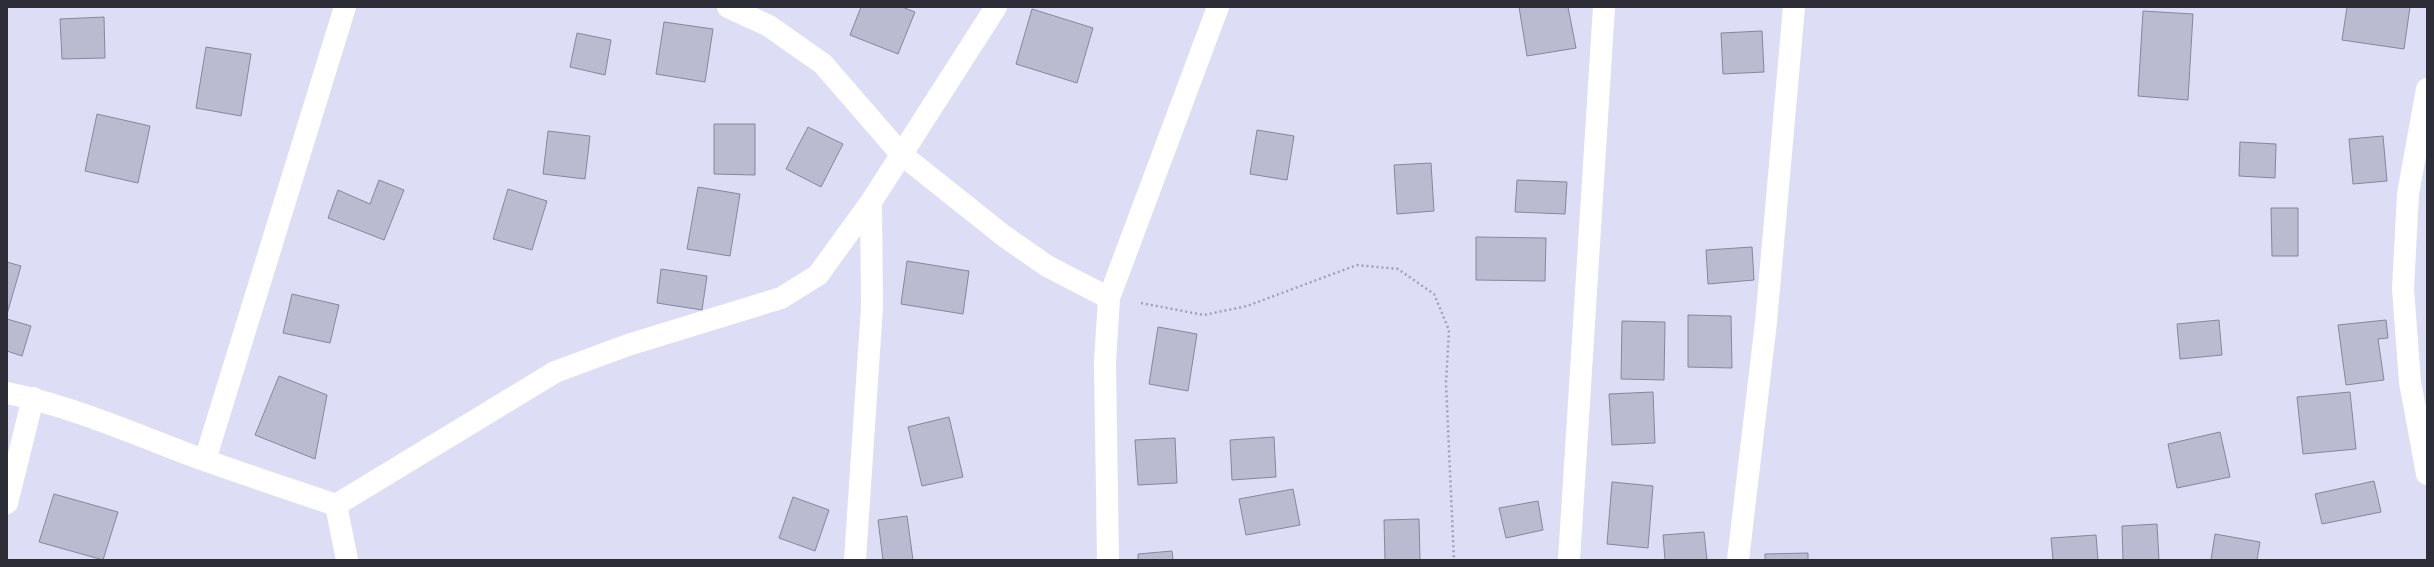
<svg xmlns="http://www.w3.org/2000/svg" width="2434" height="567" viewBox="0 0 2434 567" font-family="'Golos Text',sans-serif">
<rect width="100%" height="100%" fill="#ddddf6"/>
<g fill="#babad1" stroke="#86869c">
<path d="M861,7H902L915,12L898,54L850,35Z"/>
<path d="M1519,7H1568L1576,48L1527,56Z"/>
<path d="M2347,7H2410L2404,49L2342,40Z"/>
<path d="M1032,9L1093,28L1077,83L1016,64Z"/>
<path d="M2143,11L2193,14L2188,100L2138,96Z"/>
<path d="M104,17L105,58L62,59L60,19Z"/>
<path d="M664,22L713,29L705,82L656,74Z"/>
<path d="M1762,31L1764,72L1723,74L1721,33Z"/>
<path d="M577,33L611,40L605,75L570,67Z"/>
<path d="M206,47L251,54L241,116L196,108Z"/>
<path d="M97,114L150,126L138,183L85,171Z"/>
<path d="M714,124H755V175L714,174Z"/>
<path d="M808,127L843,144L821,187L786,169Z"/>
<path d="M1257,130L1294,136L1287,180L1250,174Z"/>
<path d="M548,131L590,136L585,179L543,174Z"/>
<path d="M2383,136L2387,181L2353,184L2349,139Z"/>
<path d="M2240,142L2276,144L2275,178L2239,176Z"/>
<path d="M1431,163L1434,211L1397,214L1394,165Z"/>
<path d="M379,180L404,190L384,240L328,218L338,190L370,204Z"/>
<path d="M1517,180L1567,182L1565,214L1515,212Z"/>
<path d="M698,187L740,194L730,256L687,249Z"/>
<path d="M508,189L547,201L532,250L493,239Z"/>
<path d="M2271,208H2298V256H2272Z"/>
<path d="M1476,237L1546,238L1545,281L1476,280Z"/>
<path d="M1752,247L1754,280L1708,284L1706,250Z"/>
<path d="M907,261L969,271L963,314L901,304Z"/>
<path d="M7,262L21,266L7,314Z"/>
<path d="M661,269L707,276L702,310L657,303Z"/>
<path d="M292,294L339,305L330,343L283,333Z"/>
<path d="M1688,315L1731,316L1732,368L1688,367Z"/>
<path d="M7,319L31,326L22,356L7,351Z"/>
<path d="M2219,320L2222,355L2180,359L2177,324Z"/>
<path d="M2386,320L2388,338L2378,339L2384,380L2346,385L2338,325Z"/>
<path d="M1622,321L1665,322L1664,380L1621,379Z"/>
<path d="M1158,327L1197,334L1188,391L1149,384Z"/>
<path d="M279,376L327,395L315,459L255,435Z"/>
<path d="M1653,392L1655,443L1612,445L1609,394Z"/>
<path d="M2350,392L2356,449L2303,454L2297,397Z"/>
<path d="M949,417L963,477L922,486L908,427Z"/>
<path d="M2220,432L2230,477L2177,488L2168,444Z"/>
<path d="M1274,437L1276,477L1232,480L1230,440Z"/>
<path d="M1175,438L1177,483L1138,485L1135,440Z"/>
<path d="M2374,481L2381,512L2322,524L2315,494Z"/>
<path d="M1612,482L1653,486L1648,548L1607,544Z"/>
<path d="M1293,489L1300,525L1246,535L1239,499Z"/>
<path d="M54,494L118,512L103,560L39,542Z"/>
<path d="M793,497L829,510L815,551L779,538Z"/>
<path d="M1538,501L1543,530L1506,538L1499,508Z"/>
<path d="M907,516L913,560H883L878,520Z"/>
<path d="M1419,519L1420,560H1385L1384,520Z"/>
<path d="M2157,524L2159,560H2123L2122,526Z"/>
<path d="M1704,532L1707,560H1665L1663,535Z"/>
<path d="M2215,534L2260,542L2257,560H2211Z"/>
<path d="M2096,535L2098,560H2053L2051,538Z"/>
<path d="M1172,551L1173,560H1138V554Z"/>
<path d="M1808,553V560H1765V554Z"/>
</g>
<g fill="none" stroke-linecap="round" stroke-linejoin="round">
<path stroke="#a1a1b5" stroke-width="2.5" stroke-dasharray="2 3" stroke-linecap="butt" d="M1141,303L1204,315L1247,306L1357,265L1398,269L1434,294L1449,330L1446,383L1454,560"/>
<g stroke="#fff" stroke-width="22">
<path d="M728,7L769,26L823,64L901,154L1004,236L1047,266L1109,298"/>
<path d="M2427,89L2408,194L2403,289L2410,382L2427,474"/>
<path d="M7,393C71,406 132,433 193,456C240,473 289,489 336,505"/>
<path d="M205,460L345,7"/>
<path d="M7,503L33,398"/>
<path d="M336,505L555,372L628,345L781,298L818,275L871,202L996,7"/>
<path d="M336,505L347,560"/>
<path d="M855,560L872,307L871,202"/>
<path d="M1108,560L1105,362L1109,298L1218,7"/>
<path d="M1569,560L1604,7"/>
<path d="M1738,560L1766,322L1794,7"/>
</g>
</g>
<rect width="2434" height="567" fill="none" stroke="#2d2d37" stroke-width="16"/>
</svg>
